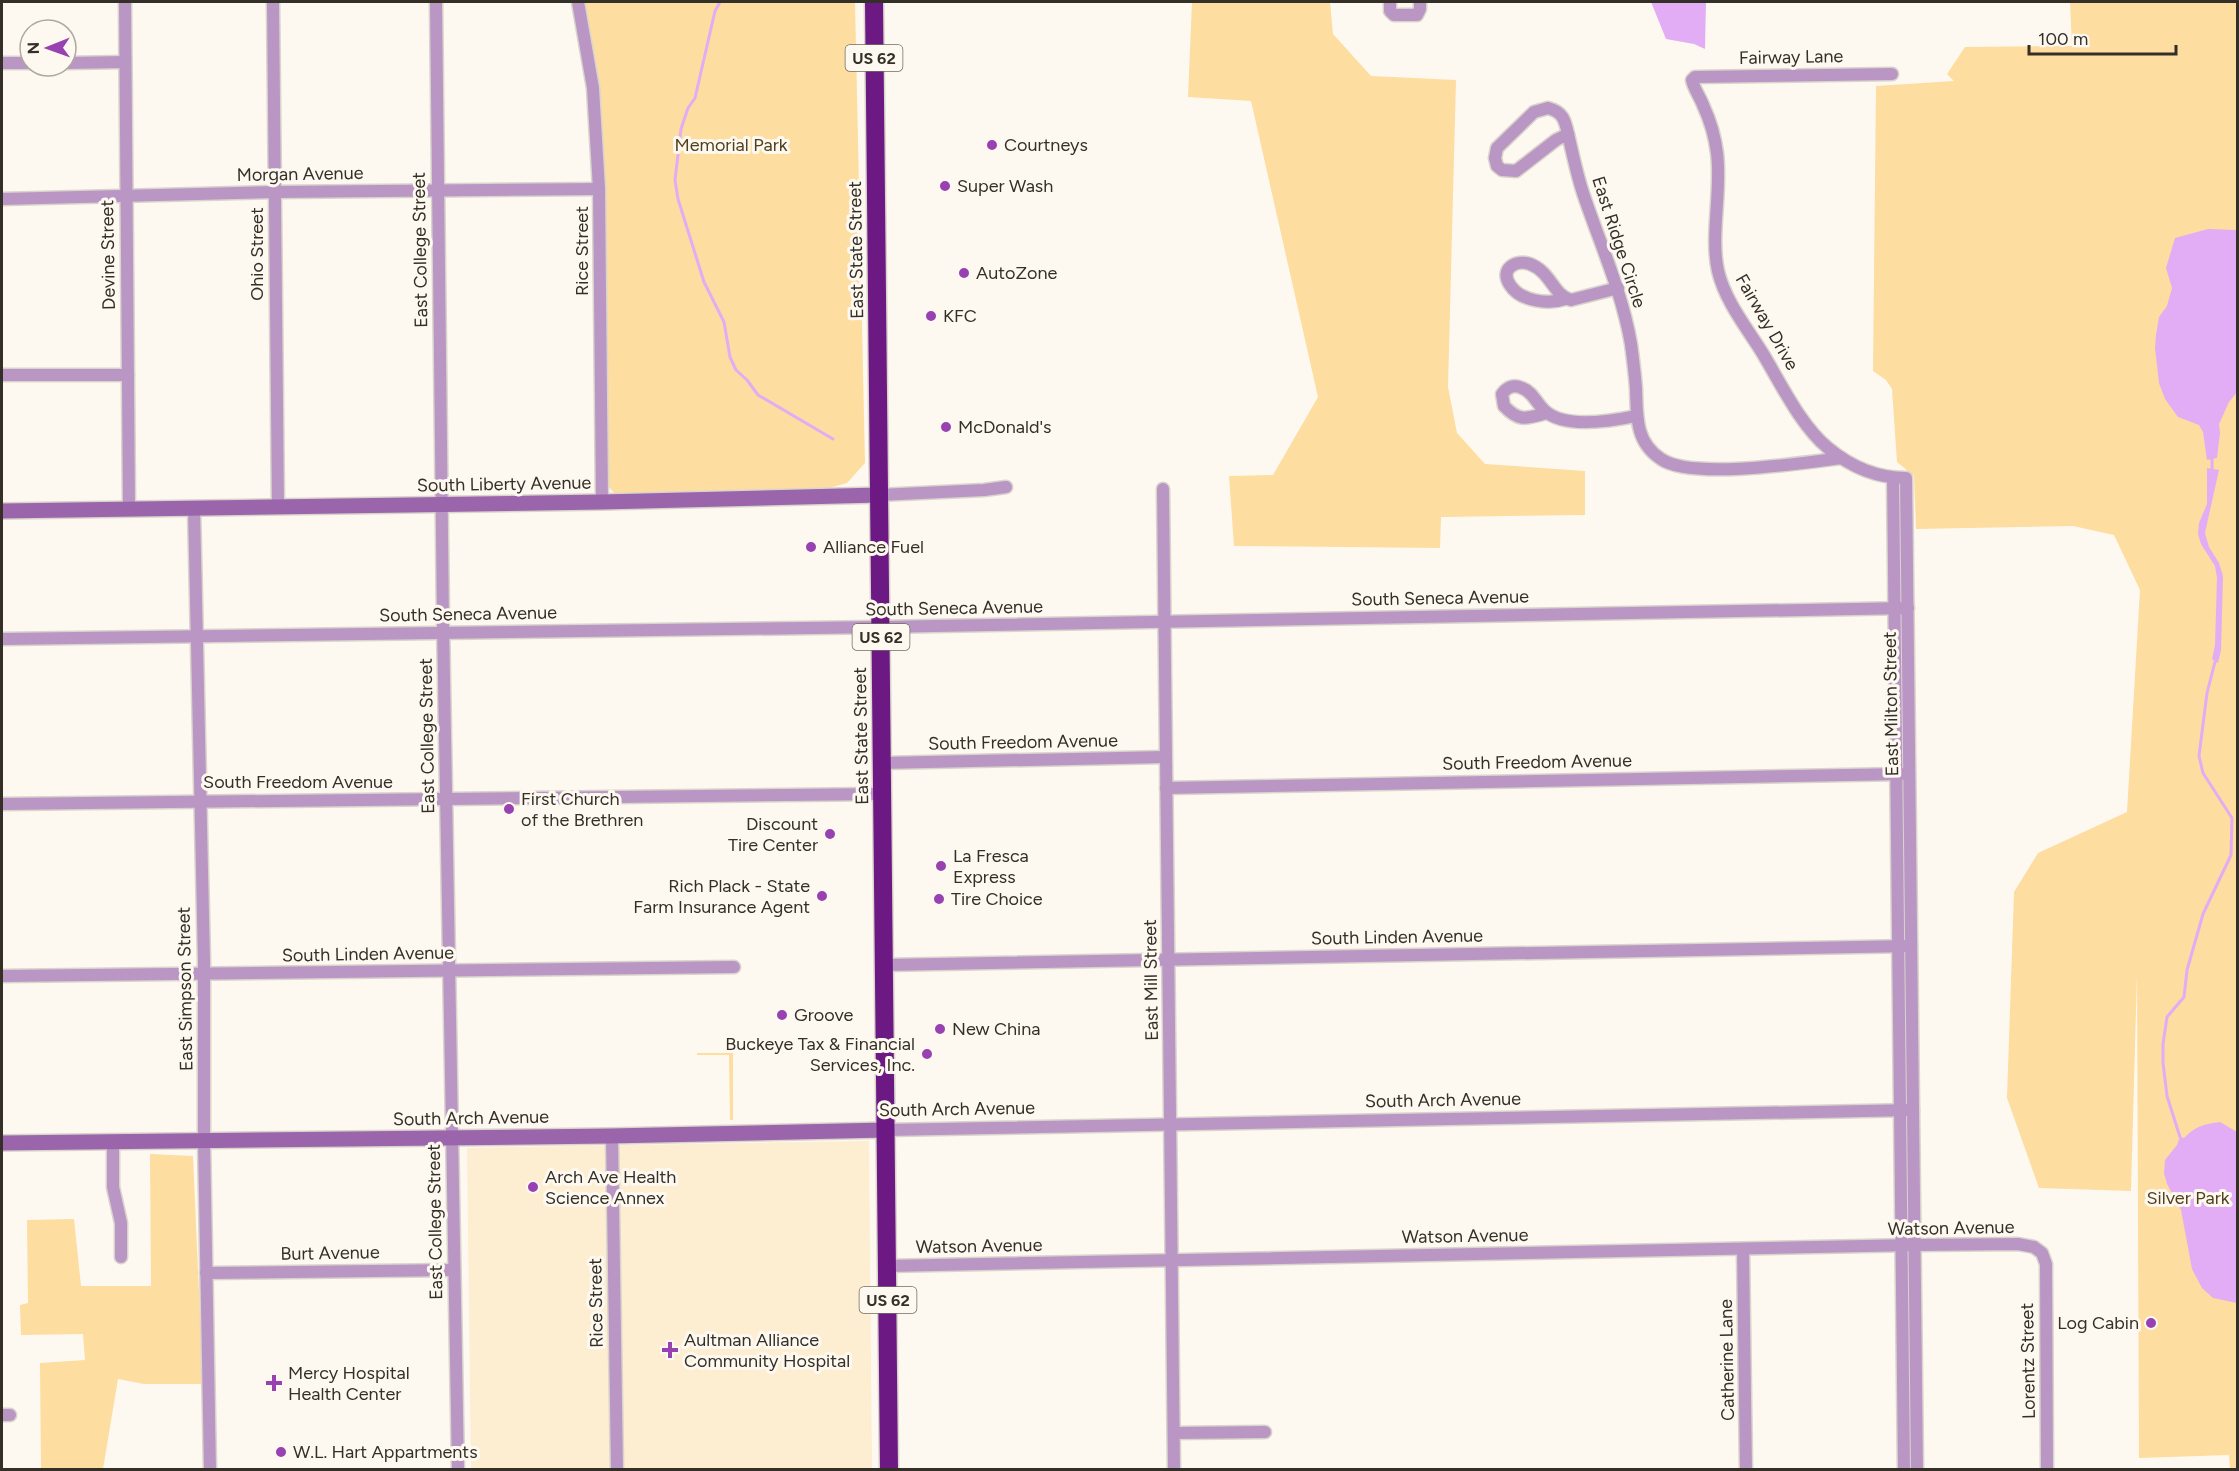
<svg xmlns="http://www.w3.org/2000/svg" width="2239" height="1471" viewBox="0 0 2239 1471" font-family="Figtree,sans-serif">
<rect width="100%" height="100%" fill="#fef9f0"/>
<path fill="#fdedd1" d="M869,1141L872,1469H471L467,1148Z"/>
<g fill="#fddda0">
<path d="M583,2H855L865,463L847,483L829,488L615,494L609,487L605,191Z"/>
<path d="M1192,2H1330L1333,34L1371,76L1456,80L1448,387L1457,433L1485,464L1585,471V515L1441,517L1440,548L1234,546L1229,476L1273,475L1318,397L1251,101L1188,97Z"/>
<path d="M2070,2H2237V1469H2230L2229,1455L2139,1458L2137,974L2131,1191L2039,1188L2007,1098L2014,892L2038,853L2127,812L2140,590L2114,535L2073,526L1916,529L1914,476L1897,462L1892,389L1886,380L1873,371L1876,86L1954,81L1947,74L1965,47L2072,46Z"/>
<path d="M697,1053H733V1120H730L729,1055H697Z"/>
<path d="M150,1154L193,1156L203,1384H144L118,1379L103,1469H41L40,1363L85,1360L83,1334L21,1335L20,1305L28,1303L27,1220L74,1219L81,1286H151Z"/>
</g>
<g fill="#e2adf4">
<path d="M1651,2H1706L1705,49L1694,44L1666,39Z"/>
<path d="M2208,229L2237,230L2238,391L2229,402L2219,424L2220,433L2217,458L2207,460L2203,432L2199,425L2178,417L2165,399L2159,383L2155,348L2156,335L2159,317L2167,306L2172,288L2166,268L2175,238Z"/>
<path d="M2207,468L2219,470L2205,533L2209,547L2219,563L2223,576L2221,650L2218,663L2212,659L2215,645L2217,578L2215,566L2201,544L2198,534L2199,523L2207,504Z"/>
<path d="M2220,1122L2237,1132V1303L2213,1298L2202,1288L2192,1269L2181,1210L2167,1184L2164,1173L2165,1160L2177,1145L2180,1137L2184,1138C2195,1126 2205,1124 2220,1122Z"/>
</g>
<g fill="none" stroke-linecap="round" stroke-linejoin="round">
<g stroke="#e2adf4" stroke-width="3">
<path d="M720,2L715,11L695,98L688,108L681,129L675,180L678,199L704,282L724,322L730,357L736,370L747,380L758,395L833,439"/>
<path d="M2212,471V457"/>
<path d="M2180,1137L2167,1096L2163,1063V1044L2167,1017L2184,997L2187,970L2203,914L2231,855L2232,818L2203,773L2199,756L2207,693L2216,658"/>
</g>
<defs>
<g id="street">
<path d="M125,2L129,509"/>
<path d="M273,2L278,507"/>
<path d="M436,2L443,622L458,1470"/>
<path d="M578,2L593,88L599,189L602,502"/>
<path d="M1390,2V11L1394,15H1417L1420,9V2"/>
<path d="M2,63H30"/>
<path d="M66,63L125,62"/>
<path d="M1892,74L1695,77L1692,80C1694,89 1700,97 1703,105C1710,120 1715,137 1717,153C1722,191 1710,235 1718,271C1725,301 1747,328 1763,354C1781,384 1801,426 1828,448C1851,467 1877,478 1906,478L1917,1470"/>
<path d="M1548,108C1563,112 1565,120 1568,134L1556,140L1516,171L1502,170L1497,166L1495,158L1497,148L1534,112Z"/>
<path d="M1568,134C1573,155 1577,176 1584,196C1601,246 1622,292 1631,344C1633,359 1635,374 1636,389C1637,416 1635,442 1661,459C1691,480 1803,463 1841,458"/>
<path d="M2,199L275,192L599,189"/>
<path d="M1565,299C1548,305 1520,301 1510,285C1499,269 1516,259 1530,264C1551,272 1553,295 1571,300L1618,288"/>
<path d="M2,375H128"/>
<path d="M1547,413C1527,418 1520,423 1504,406L1502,394C1507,387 1514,384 1522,388C1533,392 1536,403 1545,411C1565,429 1612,421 1636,416"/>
<path d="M1893,478L1904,1470"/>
<path d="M1163,489L1174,1470"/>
<path d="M879,495L984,490L1006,487"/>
<path d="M194,508L204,961V1140L210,1470"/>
<path d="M2,639L881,627L1908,608"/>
<path d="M882,763L1165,757"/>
<path d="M1166,788L1902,774"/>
<path d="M2,804L882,794"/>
<path d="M884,965L1911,946"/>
<path d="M2,976L734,967"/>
<path d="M886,1130L1913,1110"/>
<path d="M612,1136L617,1470"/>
<path d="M113,1141V1187L121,1223V1257"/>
<path d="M1743,1249L1746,1470"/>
<path d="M887,1266L1914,1245L2018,1244L2034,1247L2042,1253L2046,1264L2047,1470"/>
<path d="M206,1273L454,1270"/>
<path d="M2,1415H10"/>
<path d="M1174,1433L1265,1432"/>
</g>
<g id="secondary">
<path d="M2,511L602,502L879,495"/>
<path d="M2,1143L610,1136L886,1130"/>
</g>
<path id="highway" d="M874,2L889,1470"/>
</defs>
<use href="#street" stroke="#dad5cc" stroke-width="15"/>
<use href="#secondary" stroke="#dad5cc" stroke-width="18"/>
<use href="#highway" stroke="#dad5cc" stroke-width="21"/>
<use href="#street" stroke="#ba96c5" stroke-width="12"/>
<use href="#secondary" stroke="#9a65aa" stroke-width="15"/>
<use href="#highway" stroke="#6d1983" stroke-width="18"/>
</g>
<g fill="#9742b0" stroke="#fef9f0" stroke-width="2">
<circle cx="992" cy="145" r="6"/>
<circle cx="945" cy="186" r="6"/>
<circle cx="964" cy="273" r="6"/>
<circle cx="931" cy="316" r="6"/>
<circle cx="946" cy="427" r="6"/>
<circle cx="811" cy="547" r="6"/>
<circle cx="509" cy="809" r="6"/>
<circle cx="830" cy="834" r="6"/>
<circle cx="941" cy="866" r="6"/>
<circle cx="822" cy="896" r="6"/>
<circle cx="939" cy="899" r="6"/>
<circle cx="782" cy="1015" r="6"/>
<circle cx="940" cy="1029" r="6"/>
<circle cx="927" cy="1054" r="6"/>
<circle cx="533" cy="1187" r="6"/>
<circle cx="2151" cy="1323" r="6"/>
<path d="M667 1341h6v6h6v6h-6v6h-6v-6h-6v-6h6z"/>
<path d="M271 1374h6v6h6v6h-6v6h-6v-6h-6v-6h6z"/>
<circle cx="281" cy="1452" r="6"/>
</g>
<g text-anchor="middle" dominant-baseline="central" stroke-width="6" stroke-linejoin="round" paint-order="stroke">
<g fill="#fef9f0" stroke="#716c63" stroke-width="1.5">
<rect x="845.5" y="45" width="57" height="26" rx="4.5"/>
<rect x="852.5" y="624" width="57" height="26" rx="4.5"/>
<rect x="859.5" y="1287" width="57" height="26" rx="4.5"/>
</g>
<g font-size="16" font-weight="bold" fill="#342f27">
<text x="874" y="58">US 62</text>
<text x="881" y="637">US 62</text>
<text x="888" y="1300">US 62</text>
</g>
<g font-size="18" fill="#342f27" stroke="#fef9f0">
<text transform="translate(1791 57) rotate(-1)">Fairway Lane</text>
<text transform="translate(300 174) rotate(-1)">Morgan Avenue</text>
<text transform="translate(1619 242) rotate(72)">East Ridge Circle</text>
<text transform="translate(420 250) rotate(-91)">East College Street</text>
<text transform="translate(856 250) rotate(-91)">East State Street</text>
<text transform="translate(582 251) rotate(-90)">Rice Street</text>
<text transform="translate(257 254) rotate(-90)">Ohio Street</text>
<text transform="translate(108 255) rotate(-91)">Devine Street</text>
<text transform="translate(1767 322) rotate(60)">Fairway Drive</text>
<text transform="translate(504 484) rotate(-1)">South Liberty Avenue</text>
<text transform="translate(1440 598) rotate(-1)">South Seneca Avenue</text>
<text transform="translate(954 608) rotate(-1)">South Seneca Avenue</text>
<text transform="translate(468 614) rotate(-1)">South Seneca Avenue</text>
<text transform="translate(1891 704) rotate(-91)">East Milton Street</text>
<text transform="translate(427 736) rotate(-91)">East College Street</text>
<text transform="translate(861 736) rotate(-91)">East State Street</text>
<text transform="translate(1023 742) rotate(-1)">South Freedom Avenue</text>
<text transform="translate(1537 762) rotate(-1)">South Freedom Avenue</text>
<text x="298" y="782">South Freedom Avenue</text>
<text transform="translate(1397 937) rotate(-1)">South Linden Avenue</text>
<text transform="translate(368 954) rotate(-1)">South Linden Avenue</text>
<text transform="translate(1151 980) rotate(-91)">East Mill Street</text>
<text transform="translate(185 989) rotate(-91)">East Simpson Street</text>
<text transform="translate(1443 1100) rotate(-1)">South Arch Avenue</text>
<text transform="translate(957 1109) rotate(-1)">South Arch Avenue</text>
<text transform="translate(471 1118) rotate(-1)">South Arch Avenue</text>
<text transform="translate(435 1222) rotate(-91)">East College Street</text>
<text transform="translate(1951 1228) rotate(-1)">Watson Avenue</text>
<text transform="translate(1465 1236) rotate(-1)">Watson Avenue</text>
<text transform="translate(979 1246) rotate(-1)">Watson Avenue</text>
<text transform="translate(330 1253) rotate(-1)">Burt Avenue</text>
<text transform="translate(596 1303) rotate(-91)">Rice Street</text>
<text transform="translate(1727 1360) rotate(-91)">Catherine Lane</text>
<text transform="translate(2028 1361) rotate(-91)">Lorentz Street</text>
</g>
<g font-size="18" fill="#52401d" stroke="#fef9f0">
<text x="731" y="145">Memorial Park</text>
<text x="2188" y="1198">Silver Park</text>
</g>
<g font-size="18" fill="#342f27" stroke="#fef9f0" text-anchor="start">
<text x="1004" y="145">Courtneys</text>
<text x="957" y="186">Super Wash</text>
<text x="976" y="273">AutoZone</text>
<text x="943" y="316">KFC</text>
<text x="958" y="427">McDonald's</text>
<text x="823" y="547">Alliance Fuel</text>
<text x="521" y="799">First Church<tspan x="521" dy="21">of the Brethren</tspan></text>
<text x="818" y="824" text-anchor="end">Discount<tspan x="818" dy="21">Tire Center</tspan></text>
<text x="953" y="856">La Fresca<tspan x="953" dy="21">Express</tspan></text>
<text x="810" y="886" text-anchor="end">Rich Plack - State<tspan x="810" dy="21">Farm Insurance Agent</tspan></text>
<text x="951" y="899">Tire Choice</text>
<text x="794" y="1015">Groove</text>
<text x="952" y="1029">New China</text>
<text x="915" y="1044" text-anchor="end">Buckeye Tax &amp; Financial<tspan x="915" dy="21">Services, Inc.</tspan></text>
<text x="545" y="1177">Arch Ave Health<tspan x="545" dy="21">Science Annex</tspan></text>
<text x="2139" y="1323" text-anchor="end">Log Cabin</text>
<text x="684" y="1340">Aultman Alliance<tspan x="684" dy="21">Community Hospital</tspan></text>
<text x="288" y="1373">Mercy Hospital<tspan x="288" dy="21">Health Center</tspan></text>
<text x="293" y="1452">W.L. Hart Appartments</text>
</g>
</g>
<rect width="2239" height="1471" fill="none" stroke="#342f27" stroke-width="6"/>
<g transform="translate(48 48) rotate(269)"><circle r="28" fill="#fef9f0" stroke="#ada8a0" stroke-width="1.5"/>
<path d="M0-4.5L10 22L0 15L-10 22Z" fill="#9742b0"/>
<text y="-9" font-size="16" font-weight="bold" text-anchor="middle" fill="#342f27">N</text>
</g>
<path d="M2029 45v9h147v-9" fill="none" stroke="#342f27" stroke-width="3"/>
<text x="2038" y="45" font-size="18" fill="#342f27" stroke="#fef9f0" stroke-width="4.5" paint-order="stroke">100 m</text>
</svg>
